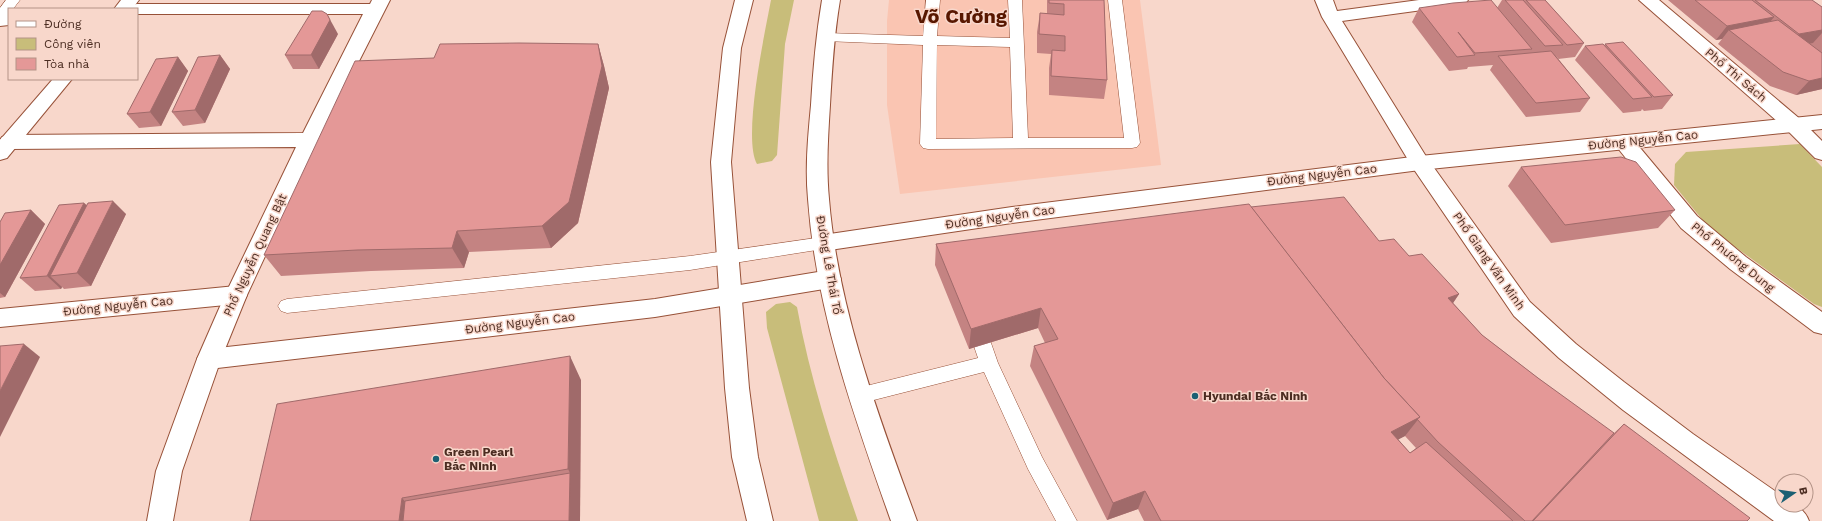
<svg xmlns="http://www.w3.org/2000/svg" width="1822" height="521" viewBox="0 0 1822 521" font-family="'Work Sans',sans-serif">
<rect width="100%" height="100%" fill="#f8d7cb"/>
<path fill="#fac5b2" d="M889,0H1140L1161,165L900,194L887,105V21Z"/>
<g fill="#c8bd7a">
<path d="M771,0H794L785,44L777,155L772,161L757,164C742,138 765,32 771,0Z"/>
<path d="M1800,144L1822,167V307L1814,304L1709,228L1674,185L1675,164L1686,152Z"/>
<path d="M790,302L797,307C810,380 834,451 858,521H819L767,328L766,312L776,304Z"/>
</g>
<g fill="none" stroke-linecap="round" stroke-linejoin="round">
<defs>
<g id="lane">
<path d="M6,0H20L13,9H9V15L5,21L0,22V8Z"/>
<path d="M926,0H940L937,36L1010,38L1008,0H1022L1028,138H1124L1108,0H1122L1140,143L1137,147L1132,148L928,149L923,148L920,144L923,45L825,41L820,40L818,37L820,34L825,33L923,36ZM937,45L1010,47L1013,138L936,139Z"/>
<path d="M823,237L829,238L831,243L829,248L823,249L690,270L287,313L281,311L278,306L281,301L287,299L690,256Z"/>
<path d="M975,316L981,318L984,323L998,363L1042,457L1077,521H1056L1028,469L984,372L862,403L855,401L853,395L855,389L862,387L978,358L966,323L969,318Z"/>
</g>
<g id="street">
<path d="M372,0H390L319,140L247,295L221,359L182,471L173,521H147L156,471L197,359L225,295L296,147L9,149L2,147L0,140L2,137L9,135L303,133L363,14H137V9H128L131,5L137,4H370Z"/>
<path d="M1315,0H1333L1337,11L1419,0H1468L1465,4L1459,5L1342,21L1427,158L1530,302L1576,344L1624,382L1693,434L1782,496V505C1796,505 1804,508 1809,521H1774L1623,410L1559,358L1514,316L1413,168L1322,17Z"/>
<path d="M1639,0H1659L1800,119L1822,141V160L1815,158L1786,129Z"/>
<path d="M9,13V25L0,26V14Z"/>
<path d="M1624,135L1631,137L1697,216L1746,257L1822,312V334L1814,332L1730,269L1681,228L1617,147L1614,142L1617,137Z"/>
</g>
<g id="secondary">
<path d="M121,0H139L132,9H114Z"/>
<path d="M53,79H72L7,158L0,160V140Z"/>
<path d="M1822,115V129L1420,170L1012,223L823,251L815,249L812,243L815,237L823,235L1012,207L1420,156Z"/>
<path d="M830,270L838,273L841,279L838,285L830,288L655,317L209,369L201,366L197,359L201,352L209,349L655,299Z"/>
<path d="M236,286L244,289L247,295L244,301L236,304L0,327V309Z"/>
</g>
<g id="primary">
<path d="M735,0H753L741,48L731,162L749,388L758,457L773,521H747L732,457L725,388L711,162L723,48Z"/>
<path d="M822,0H840C834,35 832,70 830,105C828,136 826,168 829,199C838,310 879,417 917,521H891C854,416 816,311 808,199C805,168 808,136 811,105C813,70 816,35 822,0Z"/>
</g>
</defs>
<use href="#lane" stroke="#975138" stroke-width="1"/>
<use href="#street" stroke="#975138" stroke-width="2"/>
<use href="#secondary" stroke="#975138" stroke-width="2"/>
<use href="#primary" stroke="#975138" stroke-width="2"/>
<use href="#lane" fill="#fff" fill-rule="evenodd"/>
<use href="#street" fill="#fff" fill-rule="evenodd"/>
<use href="#secondary" fill="#fff" fill-rule="evenodd"/>
<use href="#primary" fill="#fff" fill-rule="evenodd"/>
</g>
<g fill="#c48382" fill-rule="evenodd">
<path d="M1047,0H1104L1107,80L1104,99L1049,95V68L1051,54L1037,53V32L1040,13L1047,14Z"/>
<path d="M1502,0H1545L1584,43L1575,57L1558,59L1556,56L1590,98L1580,112L1526,117L1490,70L1493,65L1468,67L1467,69L1449,71L1412,22L1419,8H1497Z"/>
<path d="M1668,0H1812L1822,7V89L1796,95L1770,86L1718,44L1722,39L1716,40Z"/>
<path d="M338,34L319,69H293L285,55Z"/>
<path d="M598,44L604,66L609,88L578,223L551,248L469,252L464,268L371,271L281,276L264,255L434,58Z"/>
<path d="M1605,44L1673,95L1662,109L1644,111L1642,109L1641,111L1623,113L1575,60L1585,46H1604Z"/>
<path d="M220,55L230,69L205,123L183,126L172,112Z"/>
<path d="M178,57L188,71L161,126L139,128L127,114Z"/>
<path d="M1521,167L1675,210L1658,228L1551,243L1508,186Z"/>
<path d="M84,203L87,205L126,214L91,286L64,289L62,287L61,289L35,291L20,278Z"/>
<path d="M1251,207L1379,241L1409,256L1459,294L1453,303L1482,335L1538,378L1613,434L1624,424L1747,521H1144L1138,509L1107,520L1030,366L1034,346L1045,343L1038,328L969,349L935,265L936,244ZM1405,436L1416,448L1410,453L1398,439Z"/>
<path d="M31,210L45,224L5,297L0,298V222Z"/>
<path d="M581,380L580,521H250Z"/>
</g>
<g fill="#a06a6a">
<path d="M327,14L338,34L319,69L311,55Z"/>
<path d="M1774,17L1763,31L1729,30L1722,39L1716,40L1727,26Z"/>
<path d="M1822,30V33L1813,43L1787,48L1799,34Z"/>
<path d="M598,44L604,66L609,88L578,223L551,248L542,226Z"/>
<path d="M220,55L230,69L205,123L195,110Z"/>
<path d="M178,57L188,71L161,126L150,112Z"/>
<path d="M1822,78V89L1796,95L1809,81Z"/>
<path d="M113,201L126,214L91,286L77,273Z"/>
<path d="M84,203L97,216L50,276L62,287L61,289L47,276Z"/>
<path d="M31,210L45,224L5,297L0,293V265Z"/>
<path d="M457,231L469,252L464,268L452,248Z"/>
<path d="M1459,294L1447,312L1448,298Z"/>
<path d="M1041,308L1038,328L969,349L971,329Z"/>
<path d="M24,344L40,357L0,437V391Z"/>
<path d="M570,356L581,380L580,521H569L570,473L568,469Z"/>
<path d="M1420,417L1405,436L1377,451L1391,432Z"/>
<path d="M1145,491L1138,509L1107,520L1113,503Z"/>
<path d="M402,498L421,519V521H399Z"/>
</g>
<g fill="#e49897" stroke="#a06a6a">
<path d="M1049,0H1104L1107,80L1051,76L1052,50L1065,51V36L1039,34L1040,13L1064,15V4L1049,3Z"/>
<path d="M1491,0L1532,49L1475,53L1458,32L1475,55L1457,57L1419,8L1453,3Z"/>
<path d="M1505,0H1523L1563,45L1545,46Z"/>
<path d="M1526,0H1545L1584,43L1567,45Z"/>
<path d="M1695,0H1752L1774,17L1727,26Z"/>
<path d="M1755,0H1812L1822,7V30L1799,34Z"/>
<path d="M312,11H322L327,14L330,20L311,55H285Z"/>
<path d="M1778,20L1822,53V78L1809,81L1783,72L1729,30Z"/>
<path d="M1623,42L1673,95L1654,97L1605,44Z"/>
<path d="M519,43L598,44L602,66L569,202L542,226L457,231L452,248L357,250L264,255L355,61L434,58L440,44Z"/>
<path d="M1603,44L1652,97L1633,99L1585,46Z"/>
<path d="M1551,51L1590,98L1536,103L1498,56Z"/>
<path d="M220,55L195,110L172,112L198,57Z"/>
<path d="M178,57L150,112L127,114L156,59Z"/>
<path d="M1621,157L1636,162L1675,210L1565,225L1521,167Z"/>
<path d="M1344,197L1379,241L1394,239L1409,256L1422,254L1459,294L1448,298L1482,335L1538,378L1614,433L1532,521H1525L1438,442L1417,419L1420,417L1384,378L1251,207Z"/>
<path d="M113,201L77,273L50,276L88,203Z"/>
<path d="M84,203L47,276L20,278L59,205Z"/>
<path d="M1249,204L1384,378L1420,417L1391,432L1410,453L1426,442L1513,521H1161L1145,491L1113,503L1034,346L1058,339L1041,308L971,329L936,244Z"/>
<path d="M31,210L0,265V222L5,213Z"/>
<path d="M24,344L0,391V346Z"/>
<path d="M570,356L568,469L402,498L399,521H250L277,404Z"/>
<path d="M1624,424L1750,518L1747,521H1533Z"/>
<path d="M570,473L569,521H403L405,501Z"/>
</g>
<g fill="#1c6073" stroke="#f8d7cb" stroke-width="1.5">
<circle cx="1195" cy="396" r="4"/>
<circle cx="436" cy="459" r="4"/>
</g>
<g text-anchor="middle" dominant-baseline="central" stroke-width="3" stroke-linejoin="round" paint-order="stroke">
<g font-size="12" fill="#4b2c21" stroke="#f8d7cb">
<text transform="translate(1736 75) rotate(40)">Phố Thi Sách</text>
<text transform="translate(1643 140) rotate(-6)">Đường Nguyễn Cao</text>
<text transform="translate(1322 175) rotate(-7)">Đường Nguyễn Cao</text>
<text transform="translate(1000 217) rotate(-8)">Đường Nguyễn Cao</text>
<text transform="translate(255 255) rotate(-65)">Phố Nguyễn Quang Bật</text>
<text transform="translate(1733 257) rotate(39)">Phố Phương Dung</text>
<text transform="translate(1489 261) rotate(55)">Phố Giang Văn Minh</text>
<text transform="translate(829 265) rotate(80)">Đường Lê Thái Tổ</text>
<text transform="translate(118 306) rotate(-6)">Đường Nguyễn Cao</text>
<text transform="translate(520 323) rotate(-7)">Đường Nguyễn Cao</text>
</g>
<g font-size="12" font-weight="bold" fill="#4b2c21" stroke="#f8d7cb" text-anchor="start">
<text x="1203" y="396">Hyundai Bắc Ninh</text>
<text x="444" y="452">Green Pearl<tspan x="444" dy="14">Bắc Ninh</tspan></text>
</g>
<g font-size="20" font-weight="bold" fill="#581700" stroke="#f8d7cb">
<text x="961" y="16">Võ Cường</text>
</g>
</g>
<rect x="8" y="8" width="130" height="72" fill="#f8d7cb" stroke="#b39387"/>
<rect x="16" y="21" width="20" height="6" fill="#ffffff" stroke="#b39387"/>
<text x="44" y="28" font-size="12" fill="#4b2c21">Đường</text>
<rect x="16" y="38" width="20" height="12" fill="#c8bd7a" stroke="#b39387"/>
<text x="44" y="48" font-size="12" fill="#4b2c21">Công viên</text>
<rect x="16" y="58" width="20" height="12" fill="#e49897" stroke="#b39387"/>
<text x="44" y="68" font-size="12" fill="#4b2c21">Tòa nhà</text>
<g transform="translate(1794 493) rotate(77)"><circle r="19" fill="#f8d7cb" stroke="#b39387"/>
<path d="M0-3L7 15L0 10L-7 15Z" fill="#1c6073"/>
<text y="-6" font-size="11" font-weight="bold" text-anchor="middle" fill="#4b2c21">B</text>
</g>
</svg>
